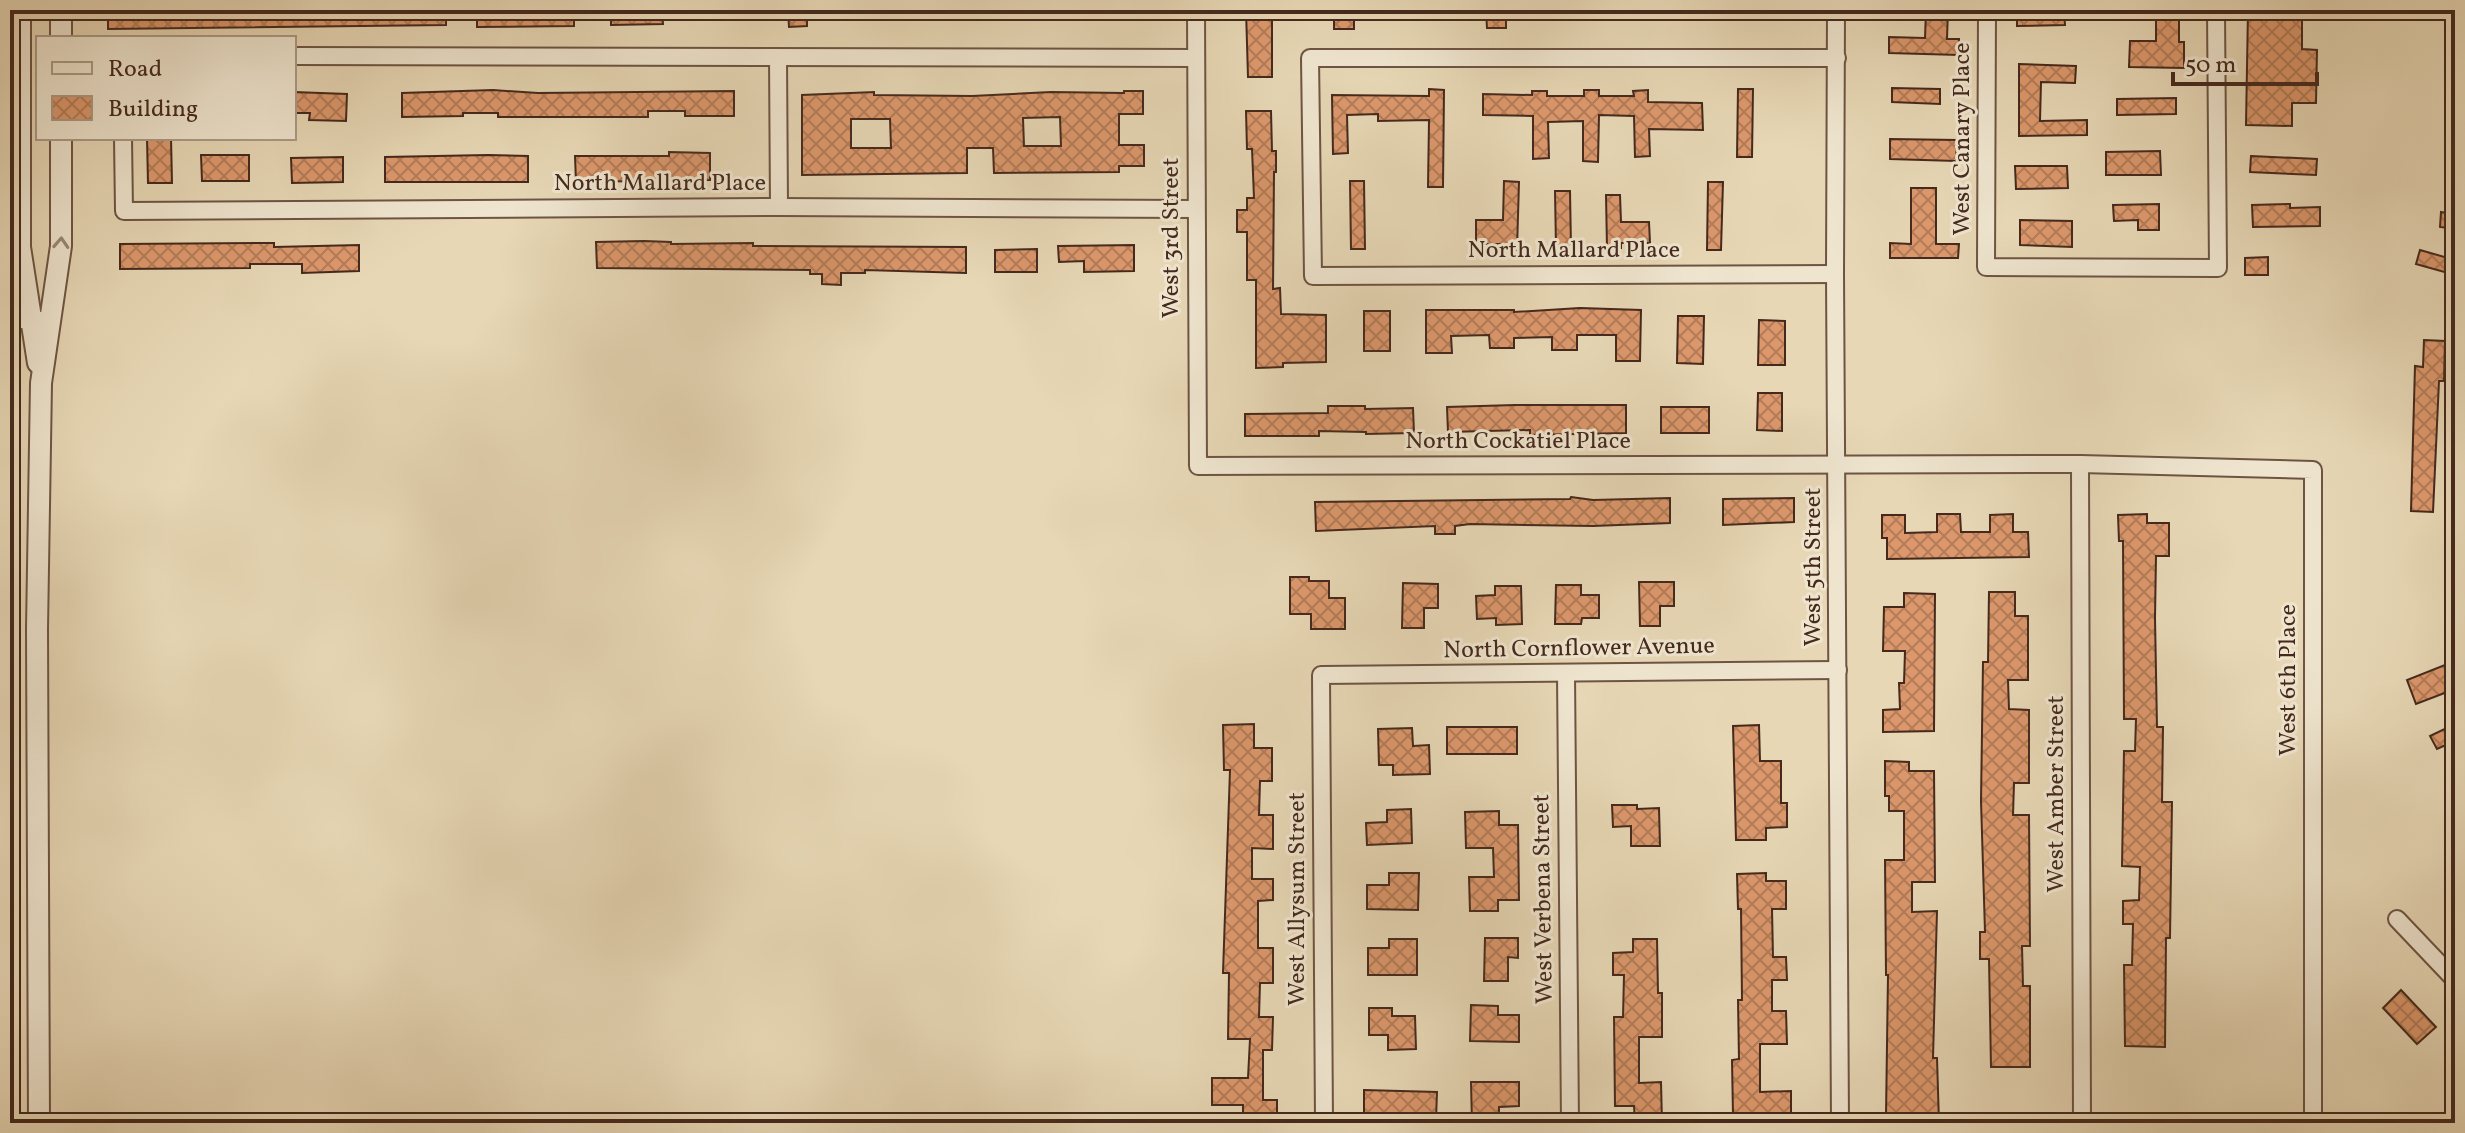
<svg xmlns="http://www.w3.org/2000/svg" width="2465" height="1133" viewBox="0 0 2465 1133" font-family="Vollkorn,serif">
<defs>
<pattern id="building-cross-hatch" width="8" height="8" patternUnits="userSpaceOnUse" patternTransform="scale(2)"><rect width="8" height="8" fill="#dc986c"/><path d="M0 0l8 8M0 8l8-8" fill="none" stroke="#b47c58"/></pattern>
</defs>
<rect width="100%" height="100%" fill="#e7d7b5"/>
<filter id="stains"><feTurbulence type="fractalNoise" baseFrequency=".0025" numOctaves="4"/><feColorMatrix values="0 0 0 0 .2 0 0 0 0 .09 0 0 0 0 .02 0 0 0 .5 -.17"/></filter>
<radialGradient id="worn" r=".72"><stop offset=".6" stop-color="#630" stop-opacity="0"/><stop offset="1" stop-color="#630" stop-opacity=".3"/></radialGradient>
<g fill="url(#building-cross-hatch)" stroke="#45291d" stroke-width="2" fill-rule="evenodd">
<path d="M108,10H446V25L108,29Z"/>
<path d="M477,10H574V26L477,27Z"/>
<path d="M611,10H662L663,24L611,25Z"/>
<path d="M788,10H807V26L789,27Z"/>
<path d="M1246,10H1272V77H1248Z"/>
<rect x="1334" y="10" width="20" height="19"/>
<path d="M1486,10H1506V28H1487Z"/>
<path d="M1926,10H1948L1947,39H1959V55L1889,53V37L1925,38Z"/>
<path d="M2017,10H2064L2065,25L2017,26Z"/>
<path d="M2156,10H2179V42H2184V68L2129,67L2130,41H2156Z"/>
<path d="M2248,10H2302V49L2317,50L2316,103H2292V126L2246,125Z"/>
<path d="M2019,64L2076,66L2075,83L2041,82L2040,121L2087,120V135L2019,136Z"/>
<path d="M1892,88L1940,89V104L1892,102Z"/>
<path d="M1429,89L1444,90L1443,187H1428L1429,120L1378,121V114L1347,115L1348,153L1333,154L1332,95L1429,96Z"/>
<path d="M1738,89H1753L1752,157H1737Z"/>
<path d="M493,90L538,93L734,91V116H685V111H648V117H498V113H463V116L402,117V93Z"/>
<path d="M1584,90H1599V96H1634L1633,91L1648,90V102L1702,103L1703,130L1649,129L1650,156L1635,157L1634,116L1599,115L1598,162L1583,161V121L1548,122L1549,158L1533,159V116L1483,115V94L1532,95V91H1547V96H1584Z"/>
<path d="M1124,91H1143V114H1119V145H1144V166H1119V172L994,173L993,148H967V173L802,175V95L874,92V95L972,96L1051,92L1124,93ZM1060,117L1061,146H1024L1023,118ZM851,119H890L891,148H851Z"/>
<path d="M294,92L347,94L346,121L309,120L310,113H294Z"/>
<path d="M2176,98V114L2117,115V99Z"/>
<path d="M1246,111H1271L1272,151H1276V172H1274L1273,289L1280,288L1281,314L1326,315V362L1283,363V367L1256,368V280H1247V232H1237V210H1247V198H1254L1252,149H1247Z"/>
<path d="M147,138H171L172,183H148Z"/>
<path d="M1890,139L1957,140L1956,161L1890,159Z"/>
<path d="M2160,151L2161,175H2106V152Z"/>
<path d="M669,152L710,153V180L576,182L575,156H669Z"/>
<path d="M201,155H249V181H202Z"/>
<path d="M488,155L528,156V182H385V157Z"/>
<path d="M2251,156L2317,159L2316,175L2250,172Z"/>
<path d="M343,157V182L292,183L291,158Z"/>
<path d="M2015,166H2067L2068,188L2016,189Z"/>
<path d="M1350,181H1364L1365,249H1351Z"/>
<path d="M1504,181L1519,182L1517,250L1503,249V244H1476V220H1503Z"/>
<path d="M1708,182H1723L1721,250H1707Z"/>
<path d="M1911,188H1936V244H1959L1958,258H1890V243L1911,244Z"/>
<path d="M1555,191H1570L1571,248H1556Z"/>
<path d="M1606,195H1620L1621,222H1649L1650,243H1621V248H1607Z"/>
<path d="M2159,204V230H2138V220L2114,221L2113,205Z"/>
<path d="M2290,204V208L2320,207V226L2253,227L2252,205Z"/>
<path d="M2441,212L2455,214V229L2440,227Z"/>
<path d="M2020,220L2072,221V247L2020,245Z"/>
<path d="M644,241L671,242V244L753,243V246L966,247V273L865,270V273H841V285L822,284V274H810V270L597,268L596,242Z"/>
<path d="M262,243H274V247L359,245V271L302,273V264H250V268L120,269V244Z"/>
<path d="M1134,245V271L1084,272V261L1059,262L1058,246Z"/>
<path d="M1037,249V272H995V250Z"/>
<path d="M2420,250L2455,260V275L2416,264Z"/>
<path d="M2268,257V275H2245V258Z"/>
<path d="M1580,308L1641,310L1640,361H1616V335H1577V350H1552V337L1514,338V348H1490L1489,335L1451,336L1452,353H1426V310H1514V312Z"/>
<rect x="1364" y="311" width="26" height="40"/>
<path d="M1678,316H1704L1703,364L1677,363Z"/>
<path d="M1759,320L1785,321V365H1758Z"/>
<path d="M2424,340L2445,341L2444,381H2439L2433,512L2411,511L2415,366L2423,367Z"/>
<path d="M1758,393H1782V431L1757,430Z"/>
<path d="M1515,405H1626V433L1530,435V430L1448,432L1447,407Z"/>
<path d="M1328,406H1365V409L1413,408L1414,433L1366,434V432L1319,431V436H1245V414L1328,413Z"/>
<rect x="1661" y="407" width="48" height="26"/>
<path d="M1571,497L1593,500L1670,498V523L1593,526L1470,524L1455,526V534H1435V526L1316,531L1315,502L1570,499Z"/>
<path d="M1794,498V522L1723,525V499Z"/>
<path d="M1937,514H1960L1961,532H1990V515L2013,514V532H2028L2029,557L1887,559V538H1882V515H1905V533L1937,532Z"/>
<path d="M2147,514V523H2169V556H2156L2155,618L2157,727H2163L2162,802H2172L2170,938H2166L2165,1047L2125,1046L2124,965H2132L2133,924H2123V901L2139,900L2140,867L2122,866L2124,751H2135L2136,719H2124L2123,541H2119L2118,515Z"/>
<path d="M1290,577H1309V581H1329V598H1345V629H1311V614H1290Z"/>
<path d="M1639,582H1674V606H1660V626H1640Z"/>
<path d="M1403,583L1438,584V608H1424V628H1402Z"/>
<path d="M1556,585H1581V595H1599V618H1582L1581,624H1555Z"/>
<path d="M1495,586H1521L1522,624L1496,625V618L1477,619L1476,596L1495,595Z"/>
<path d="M1989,592H2015V616H2028V680H2008L2009,709L2029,710V783H2014L2013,815H2029L2030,946H2022L2023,986H2030V1067H1991L1989,959H1980V932H1985L1981,801L1983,662H1988Z"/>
<path d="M1904,593L1935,594L1934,731L1883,732V710L1900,709L1899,683H1904L1905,651H1883L1884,607H1904Z"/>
<path d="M2455,661V689L2416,704L2407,680Z"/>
<path d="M1254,724V748H1272V781H1260L1259,815H1273V849L1252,848V879H1273V900L1258,901V948H1273V983H1260L1259,1017H1273L1272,1050H1263V1100H1277V1123H1243V1105H1212V1078H1248L1250,1039H1228L1229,973H1223L1230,770H1224L1223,725Z"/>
<path d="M2455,724V741L2437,749L2430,736Z"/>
<path d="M1759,725L1760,761H1781V803H1787V827L1766,828V840H1736L1733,726Z"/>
<rect x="1447" y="727" width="70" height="27"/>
<path d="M1412,728L1413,746L1429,745L1430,774L1393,775V765H1379L1378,729Z"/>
<path d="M1885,761L1909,762V771H1934L1935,882H1912V912L1937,911L1933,1058H1937L1939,1123H1904L1903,1116H1886L1888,975H1886L1885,860H1904V811H1889V796H1885Z"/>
<path d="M1612,805H1637V809L1659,808L1660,846H1631V826L1613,827Z"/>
<path d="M1411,809L1412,843L1367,845L1366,823L1387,822V810Z"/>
<path d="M1499,811V825H1518L1519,900H1498V911H1470L1469,877H1494L1493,848H1466L1465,812Z"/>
<path d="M1389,873H1419L1418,910L1367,909V885H1389Z"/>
<path d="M1766,873V881H1786V909H1772L1773,957H1786L1787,980H1772V1011H1786L1787,1044H1760V1092L1791,1091V1121H1755V1116H1733L1732,1060L1739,1059L1738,1000H1742L1741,909H1738L1737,874Z"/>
<path d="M1485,938H1518V958L1508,957V981H1484Z"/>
<path d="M1389,939H1417V975H1368V948H1389Z"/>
<path d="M1633,939H1657L1658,993H1662V1037H1639V1083L1661,1082L1662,1123H1635L1634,1106H1615L1614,1017H1623L1624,975H1613V953L1633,952Z"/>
<path d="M2401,990L2436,1027L2417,1044L2383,1008Z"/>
<path d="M1471,1005L1498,1006V1015H1519V1042L1470,1041Z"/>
<path d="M1369,1008H1392V1016H1415L1416,1049L1388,1050V1035H1369Z"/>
<path d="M1471,1082H1519V1106L1499,1107V1123H1472Z"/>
<path d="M1364,1090L1437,1092L1436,1120L1364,1118Z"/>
</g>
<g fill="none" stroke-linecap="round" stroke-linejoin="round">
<defs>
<g id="minor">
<path d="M1196,10L1198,466L2080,464L2313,470V1123"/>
<path d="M1836,10L1835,274L1840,1123"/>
<path d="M1987,10L1986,267L2218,268L2216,10"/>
<path d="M294,56L1196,58"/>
<path d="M778,57L779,207"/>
<path d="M123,138L124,211L779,207L1196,209"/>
<path d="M1835,274L1313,276L1310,58H1837"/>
<path d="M10,320H41"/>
<path d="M2080,464L2082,1123"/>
<path d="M1566,674L1570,1123"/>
<path d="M2397,919L2455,980"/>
<path d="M1324,1123L1321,675L1838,670"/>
</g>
<g id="tertiary">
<path d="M20,10V247L38,363"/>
<path d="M61,10V38"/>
<path d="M39,1123L37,629L41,383L61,246V138"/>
</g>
</defs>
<use href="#minor" stroke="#6e5443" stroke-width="20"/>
<use href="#tertiary" stroke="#6e5443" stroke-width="24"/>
<use href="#minor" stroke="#efe5cf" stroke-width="16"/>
<use href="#tertiary" stroke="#efe5cf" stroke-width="20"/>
</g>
<defs><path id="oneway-chevron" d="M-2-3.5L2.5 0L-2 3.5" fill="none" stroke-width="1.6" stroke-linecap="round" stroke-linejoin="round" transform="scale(2)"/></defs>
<use stroke="#9a8776" href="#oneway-chevron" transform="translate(61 243) rotate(-87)"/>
<g text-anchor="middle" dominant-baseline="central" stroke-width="6" stroke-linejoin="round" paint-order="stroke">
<g font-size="24" fill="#45291d" stroke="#efe5cf">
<text transform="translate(1963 139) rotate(-90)">West Canary Place</text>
<text x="660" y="184">North Mallard Place</text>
<text transform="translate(1172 238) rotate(-90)">West 3rd Street</text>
<text x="1574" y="251">North Mallard Place</text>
<text x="1518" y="442">North Cockatiel Place</text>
<text transform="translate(1814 567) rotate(-90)">West 5th Street</text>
<text transform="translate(1579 649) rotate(-1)">North Cornflower Avenue</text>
<text transform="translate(2289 680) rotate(-90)">West 6th Place</text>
<text transform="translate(2057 794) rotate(-90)">West Amber Street</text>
<text transform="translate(1298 899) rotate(-90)">West Allysum Street</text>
<text transform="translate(1544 899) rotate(-91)">West Verbena Street</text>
</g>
</g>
<rect width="2465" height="1133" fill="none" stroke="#e7d7b5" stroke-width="40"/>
<rect x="12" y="12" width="2441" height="1109" fill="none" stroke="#45291d" stroke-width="4"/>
<rect x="20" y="20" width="2425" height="1093" fill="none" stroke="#45291d" stroke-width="2"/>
<rect x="36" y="36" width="260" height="104" fill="#efe5cf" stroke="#ab9a88" stroke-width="2"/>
<rect x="52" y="62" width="40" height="12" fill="#efe5cf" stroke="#ab9a88" stroke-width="2"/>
<text x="108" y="76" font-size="24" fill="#45291d">Road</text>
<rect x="52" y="96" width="40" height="24" fill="url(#building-cross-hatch)" stroke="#ab9a88" stroke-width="2"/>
<text x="108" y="116" font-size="24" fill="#45291d">Building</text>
<path d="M2173 72v12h144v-12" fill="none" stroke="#45291d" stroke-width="4"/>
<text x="2185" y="72" font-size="24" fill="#45291d" stroke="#efe5cf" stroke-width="6" paint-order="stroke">50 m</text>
<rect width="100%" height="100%" filter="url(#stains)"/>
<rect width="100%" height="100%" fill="url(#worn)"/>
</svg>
